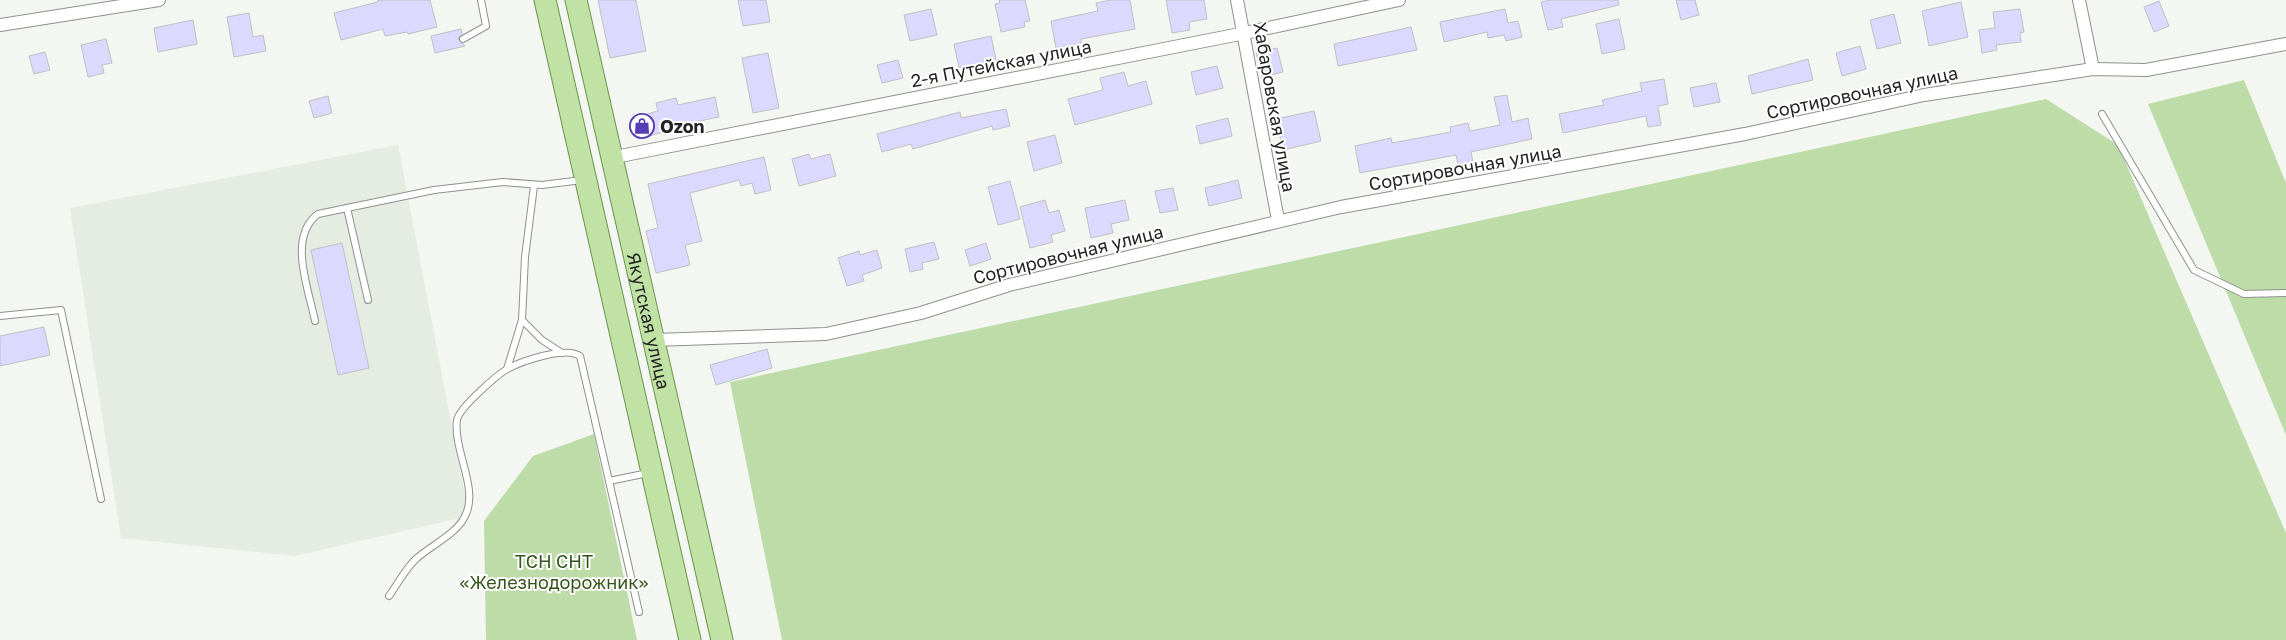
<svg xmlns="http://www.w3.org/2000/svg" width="2286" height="640" viewBox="0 0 2286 640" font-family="'Golos Text',sans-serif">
<rect width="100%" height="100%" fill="#f4f6f2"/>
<path fill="#e5ece1" d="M398,145L469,516L295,556L121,538L70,208Z"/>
<g fill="#bddca8">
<path d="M2244,80L2286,183V435L2148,104Z"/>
<path d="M2046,99L2118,145L2286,533V640H782L730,382Z"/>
<path d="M594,434L637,640H486L484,521L533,456Z"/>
</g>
<g fill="#dbd9fd" stroke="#c0c0c5">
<path d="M378,0H430L437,27L408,34L407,32L385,36L383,29L341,40L334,13L378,2Z"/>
<path d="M598,0H636L646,51L610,58Z"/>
<path d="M738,0H766L770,22L743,26Z"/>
<path d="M999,0H1025L1030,21L1024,22L1025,27L1001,32L995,4L1000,3Z"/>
<path d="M1111,0H1130L1135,29L1081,39V43L1056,48L1051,21L1098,11L1096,3Z"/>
<path d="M1166,0H1204L1207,19L1189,22L1190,30L1172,33Z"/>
<path d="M1551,0H1618L1619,5L1561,19L1563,27L1548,30L1541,2Z"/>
<path d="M1676,0H1695L1699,15L1681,20Z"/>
<path d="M2159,1L2169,26L2154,32L2144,7Z"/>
<path d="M1961,2L1968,37L1929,46L1922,11Z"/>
<path d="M931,9L937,35L910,41L904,15Z"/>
<path d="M1505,9L1508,23L1518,21L1522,37L1506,41L1504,35L1488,38L1487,32L1444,42L1440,22Z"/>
<path d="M2020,9L2024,32L2020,33L2021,42L1996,45L1997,50L1982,53L1979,30L1995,28L1993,12Z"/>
<path d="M249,13L253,37L263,35L266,51L234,57L227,17Z"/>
<path d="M1894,14L1901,43L1877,49L1870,20Z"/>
<path d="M1619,19L1625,49L1602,54L1596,24Z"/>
<path d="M193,20L197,44L158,52L154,28Z"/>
<path d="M1411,27L1417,50L1338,66L1334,44Z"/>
<path d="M461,29L462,34L458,39L465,46L435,53L431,36Z"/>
<path d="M991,36L996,60L959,68L954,44Z"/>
<path d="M106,39L112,63L102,65L104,73L88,77L81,45Z"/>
<path d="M1860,46L1866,69L1842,76L1836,53Z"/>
<path d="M1277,48L1283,72L1262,77L1256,52Z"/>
<path d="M45,52L50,70L34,74L29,56Z"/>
<path d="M768,53L779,108L753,113L742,58Z"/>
<path d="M1808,59L1813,80L1752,94L1748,76Z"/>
<path d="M898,60L903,78L882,83L877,65Z"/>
<path d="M1217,66L1223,88L1196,95L1191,72Z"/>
<path d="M1124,72L1128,86L1146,81L1152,104L1075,125L1068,99L1103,90L1100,78Z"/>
<path d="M1664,79L1668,104L1658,106L1661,125L1648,127L1646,116L1563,133L1559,114L1604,105L1602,100L1642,91L1640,83Z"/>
<path d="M1716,83L1720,102L1694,107L1690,88Z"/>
<path d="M1507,95L1512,122L1528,118L1532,139L1471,152L1473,162L1458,165L1456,155L1360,173L1355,146L1391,138L1392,143L1451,132L1450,127L1468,123L1470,131L1500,125L1494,97Z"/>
<path d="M328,96L332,113L314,118L309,101Z"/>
<path d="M715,97L719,117L675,126L676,131L664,135V132L638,139L632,118L658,111L656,103L676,98L678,105Z"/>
<path d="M1006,109L1010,126L993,130L992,126L913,149L911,144L882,152L877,134L960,112L961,118Z"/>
<path d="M1314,111L1321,141L1283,150L1276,119Z"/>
<path d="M1228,118L1232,136L1200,144L1196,126Z"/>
<path d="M1055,135L1062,163L1034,171L1027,142Z"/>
<path d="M809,154L811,159L830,154L836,176L799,186L792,159Z"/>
<path d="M764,157L771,190L755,194L752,183L741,186L739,180L690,193L702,241L685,245L690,265L656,273L646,231L658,228L648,184Z"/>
<path d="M1238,180L1242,198L1209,206L1205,188Z"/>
<path d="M1010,181L1020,219L998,225L988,187Z"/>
<path d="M1173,188L1178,210L1160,213L1155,191Z"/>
<path d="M1045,200L1049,213L1059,210L1065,231L1051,235L1053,242L1030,248L1020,207Z"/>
<path d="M1125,200L1129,220L1111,224L1113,233L1091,238L1085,208Z"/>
<path d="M934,242L939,259L922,263L923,269L910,272L905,249Z"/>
<path d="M342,243L369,368L338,375L311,250Z"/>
<path d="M986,243L991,259L970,266L965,250Z"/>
<path d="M877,250L882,268L862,275L864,281L847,286L838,258L859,251L860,255Z"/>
<path d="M44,327L50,355L0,366V336Z"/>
<path d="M767,349L772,368L716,385L710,365Z"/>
</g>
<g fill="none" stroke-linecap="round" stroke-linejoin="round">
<defs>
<g id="service">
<path d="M463,39L486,26L481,0"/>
<path d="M2102,114L2194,270L2244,294L2286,293"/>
<path d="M347,208L368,300"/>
<path d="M0,316L61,310L101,499"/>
<path d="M522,320L542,340L562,353"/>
<path d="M315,321C309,290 287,237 318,214L434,190L503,182L542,185L582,180"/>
<path d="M507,369L522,320L525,257L534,186"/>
<path d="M609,481L639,612"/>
<path d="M389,596C397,585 405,569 416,559C431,545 458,534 466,514C478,487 453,449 457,420C459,408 496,376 507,369C522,361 565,346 580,356L609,481L648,473"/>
</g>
<g id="minor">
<path d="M1237,0L1278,220"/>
<path d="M2079,0L2093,69"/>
<path d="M0,25L159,0"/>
<path d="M610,158L1245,33L1399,0"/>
<path d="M654,340L826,334L921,313L1009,285L1341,207L1745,134L1924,95L2093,69L2146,70L2286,44"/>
</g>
<g id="primary">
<path d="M545,0L690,640"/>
<path id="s1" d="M576,0L722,640"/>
</g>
</defs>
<use href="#service" stroke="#8f918d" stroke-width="8"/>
<use href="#minor" stroke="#8f918d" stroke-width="14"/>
<use href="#primary" stroke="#6d9350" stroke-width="23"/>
<use href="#service" stroke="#fff" stroke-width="6"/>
<use href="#minor" stroke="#fff" stroke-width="12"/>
<use href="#primary" stroke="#c0e3a5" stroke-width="21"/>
</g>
<defs>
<symbol id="shop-ring" viewBox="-11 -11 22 22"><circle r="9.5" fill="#fff" stroke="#573db5" stroke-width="1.5"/><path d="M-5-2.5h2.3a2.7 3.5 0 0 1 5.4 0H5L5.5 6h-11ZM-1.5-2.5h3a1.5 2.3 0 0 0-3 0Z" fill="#573db5"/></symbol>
</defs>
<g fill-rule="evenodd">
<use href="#shop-ring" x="628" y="112" width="28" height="28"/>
</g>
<g text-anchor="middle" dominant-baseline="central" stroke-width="4" stroke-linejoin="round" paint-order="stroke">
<g font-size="18" fill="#222322" stroke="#fff">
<text transform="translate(1001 63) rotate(-11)">2-я Путейская улица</text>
<text transform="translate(1862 92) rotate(-12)">Сортировочная улица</text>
<text transform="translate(1275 107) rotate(80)">Хабаровская улица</text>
<text transform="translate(1465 167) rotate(-10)">Сортировочная улица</text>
<text transform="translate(1068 254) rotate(-14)">Сортировочная улица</text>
<text stroke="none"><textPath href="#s1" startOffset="329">Якутская улица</textPath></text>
</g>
<g font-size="18" font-weight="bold" fill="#222322" stroke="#fff" text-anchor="start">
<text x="660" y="126">Ozon</text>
</g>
<g font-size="18" fill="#35541b" stroke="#fff">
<text x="554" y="561">ТСН СНТ<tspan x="554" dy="21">«Железнодорожник»</tspan></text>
</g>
</g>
</svg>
